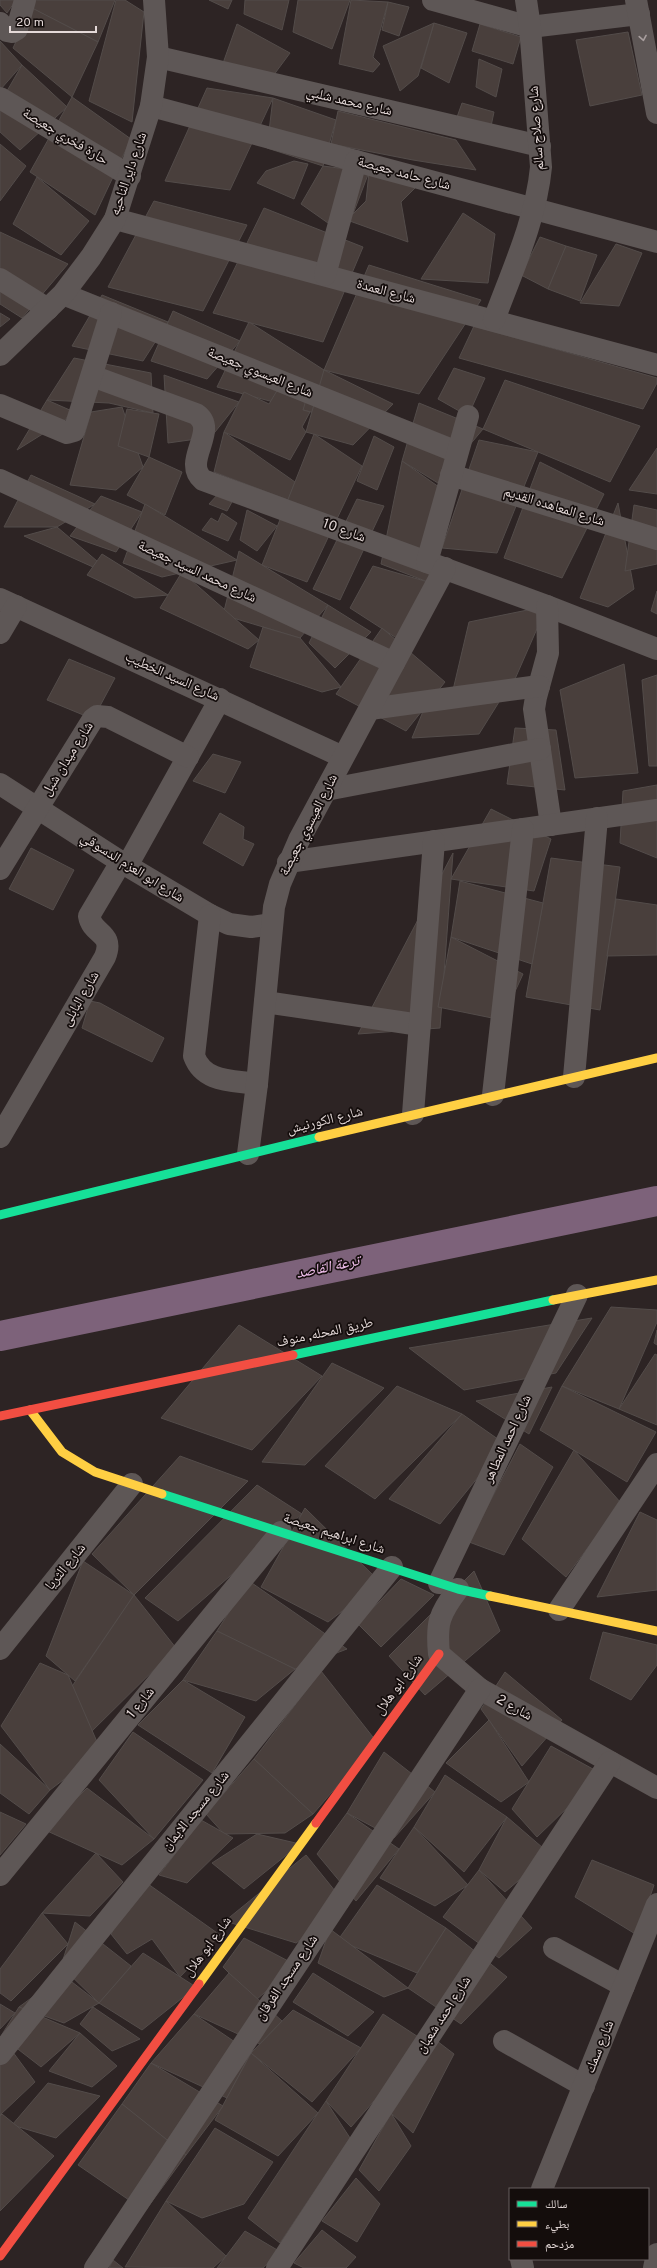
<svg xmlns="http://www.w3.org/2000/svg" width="657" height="2268" viewBox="0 0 657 2268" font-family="Overpass,'Noto Naskh Arabic',sans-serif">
<rect width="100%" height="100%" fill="#2d2424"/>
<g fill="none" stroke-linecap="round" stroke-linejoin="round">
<path stroke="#7d627a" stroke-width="30" d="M0,1336L657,1201"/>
</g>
<g fill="#493f3c" stroke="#534c4a">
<path d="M0,0H16L7,13L0,5Z"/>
<path d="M35,0H115L98,42L32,8Z"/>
<path d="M116,0H125L144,12L132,122L89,101Z"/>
<path d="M209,0H232L228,9Z"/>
<path d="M245,0H289L282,30L244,14Z"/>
<path d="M298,0H350L332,49L293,32Z"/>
<path d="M351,0L388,2L373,57L380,64L373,72L339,64Z"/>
<path d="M388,2L409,7L399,36L382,30Z"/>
<path d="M32,8L98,42L72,97L13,48Z"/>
<path d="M434,23L467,33L449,83L421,68Z"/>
<path d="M434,23L418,76L400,91L383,46Z"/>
<path d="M237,24L290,53L273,76L222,66Z"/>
<path d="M480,24L521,37L513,64L472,51Z"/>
<path d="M628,32L642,95L590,106L576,40Z"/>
<path d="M0,41L22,65L0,90Z"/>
<path d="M479,59L502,69L496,97L476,87Z"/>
<path d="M22,65L67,107L20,150L0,132V103Z"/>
<path d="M207,88L273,98L230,190L165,181Z"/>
<path d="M72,97L131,139L95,215L30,172Z"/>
<path d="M273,98L336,120L323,166L267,148Z"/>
<path d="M462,103L494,112L490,131L456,120Z"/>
<path d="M338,111L456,140L476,170L413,160L331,144Z"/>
<path d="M0,144L26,166L0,201Z"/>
<path d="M294,161L308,164L294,199L257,183L266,171Z"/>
<path d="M323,166L369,172L345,235L301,204Z"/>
<path d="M369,172L424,179L401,202L408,242L347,220L366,201Z"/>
<path d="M37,177L89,221L61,255L13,224Z"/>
<path d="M154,201L247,225L203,311L108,287Z"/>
<path d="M264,208L363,247L323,342L213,313Z"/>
<path d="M463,213L495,234L488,283L421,279Z"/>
<path d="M0,232L68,264L22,318L0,304Z"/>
<path d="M540,237L566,246L548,289L521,275Z"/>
<path d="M616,244L642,253L619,306L580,303Z"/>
<path d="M566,246L597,255L580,301L548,289Z"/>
<path d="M369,265L481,300L419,394L324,370Z"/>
<path d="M102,295L168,322L143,361L72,346Z"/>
<path d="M173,311L240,341L207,379L151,361Z"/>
<path d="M0,313L10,319L0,327Z"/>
<path d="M249,322L324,370L330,417L217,387Z"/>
<path d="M474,326L657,378V383L643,409L459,358Z"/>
<path d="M74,358L151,373L153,413L109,403L47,400Z"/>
<path d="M454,368L485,378L468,416L438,399Z"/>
<path d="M324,370L393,404L353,445L306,432Z"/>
<path d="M164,375L239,402L211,437L168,443Z"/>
<path d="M505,380L640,426L610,482L483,429Z"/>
<path d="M278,389L306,400L303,410L310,412L302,427L306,432L290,460L224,432L244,392L269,404Z"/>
<path d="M47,400L72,411L65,420L17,450Z"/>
<path d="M419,403L483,429L438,483L402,461Z"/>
<path d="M122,407L143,467L116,490L70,485L91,412Z"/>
<path d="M127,409L159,414L149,457L118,446Z"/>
<path d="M224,432L295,482L288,500L214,472Z"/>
<path d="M314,434L362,466L307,582L262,565Z"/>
<path d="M374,436L394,447L377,490L357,481Z"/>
<path d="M479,440L538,452L497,553L442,548Z"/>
<path d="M657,448V494L629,490Z"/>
<path d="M149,457L182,472L165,515L127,495Z"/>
<path d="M402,461L446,492L428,582L381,564Z"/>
<path d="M540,462L604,494L562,578L504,558Z"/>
<path d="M31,475L95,504L57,527H4Z"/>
<path d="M219,493L233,500L227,511L209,504Z"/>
<path d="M101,496L142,512L116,552L70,536Z"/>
<path d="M357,499L384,506L340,600L313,589Z"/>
<path d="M618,503L634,589L608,607L580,598Z"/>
<path d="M145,504L237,560L162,577L123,563Z"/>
<path d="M634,505L657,510V564L625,571Z"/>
<path d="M247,510L277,526L257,551L240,540Z"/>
<path d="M222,513L237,523L228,541L202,530L211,518L218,522Z"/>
<path d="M57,527L97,561L93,567L24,536Z"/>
<path d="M239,551L328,605L300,638L223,615Z"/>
<path d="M102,554L168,595L135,598L87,575Z"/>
<path d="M373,566L428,582L398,639L350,608Z"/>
<path d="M182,572L259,640L248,649L160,608Z"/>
<path d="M657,591V614L651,611Z"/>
<path d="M328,605L371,632L335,668L309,643Z"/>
<path d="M547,606L515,679L453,690L469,622Z"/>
<path d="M263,627L300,638L341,687L322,692L250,667Z"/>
<path d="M382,628L445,682L406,731L336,694Z"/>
<path d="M69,659L115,678L93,719L47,700Z"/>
<path d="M624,664L638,773L575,778L560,690Z"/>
<path d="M657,675V766H649L642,680Z"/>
<path d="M499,702L479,734L412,738L424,709Z"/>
<path d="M515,728L556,730L565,790L507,784Z"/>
<path d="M213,754L241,762L225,793L193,781Z"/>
<path d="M657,785V858L620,843L623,791Z"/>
<path d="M491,809L551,839L534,891L451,879Z"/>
<path d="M220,813L244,827L243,839L254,844L243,866L203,843Z"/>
<path d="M31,848L74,870L53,910L9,889Z"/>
<path d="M453,853L440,1028L358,1034Z"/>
<path d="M551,858L620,867L600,1010L526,997Z"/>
<path d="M460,881L543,903L532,964L451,937Z"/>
<path d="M616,899L657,905V955L607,956Z"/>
<path d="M451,937L523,974L502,1020L438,1007Z"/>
<path d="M90,1001L100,1003L164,1038L152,1062L82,1028Z"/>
<path d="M611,1307L657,1310V1322L619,1409L562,1386Z"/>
<path d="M592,1318L556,1373L464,1390L409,1348Z"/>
<path d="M239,1325L322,1376L252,1450L161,1418Z"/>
<path d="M657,1330V1345L654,1343Z"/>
<path d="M655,1354L657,1355V1425L619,1409Z"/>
<path d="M332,1363L384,1388L305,1465L262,1462Z"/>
<path d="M397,1386L462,1414L375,1499L325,1466Z"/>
<path d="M562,1386L656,1432L627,1482L540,1430Z"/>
<path d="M552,1387L529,1434L476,1401Z"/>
<path d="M462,1414L505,1444L440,1524L389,1499Z"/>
<path d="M520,1444L553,1467L504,1555L469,1542Z"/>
<path d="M574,1450L621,1503L566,1577L522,1539Z"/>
<path d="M180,1456L248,1481L134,1595L92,1554Z"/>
<path d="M257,1485L302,1514L178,1621L145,1598Z"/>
<path d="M305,1508L380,1582L328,1622L261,1587Z"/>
<path d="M640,1512L657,1520V1590L597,1597Z"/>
<path d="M83,1561L134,1595L75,1681L46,1656Z"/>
<path d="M474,1571L500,1631L425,1695L389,1656Z"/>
<path d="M401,1579L434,1595L381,1647L358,1624Z"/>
<path d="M249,1581L347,1649L295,1669L217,1631Z"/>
<path d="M134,1595L176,1648L88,1735L58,1707Z"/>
<path d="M217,1631L295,1669L256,1701L183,1680Z"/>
<path d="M603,1632L657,1645V1665L631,1700L590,1679Z"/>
<path d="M40,1663L68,1675L101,1751L50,1790L1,1726Z"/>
<path d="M321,1671L376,1741L313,1814L254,1759Z"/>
<path d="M505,1672L562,1720L522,1766L481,1709Z"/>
<path d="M183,1680L245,1717L212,1773L138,1725Z"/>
<path d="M489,1720L529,1782L501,1802L446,1763Z"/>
<path d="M133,1732L203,1780L154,1839L99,1780Z"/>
<path d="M0,1744L50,1790L29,1814L0,1793Z"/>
<path d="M551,1746L602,1774L537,1837L512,1809Z"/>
<path d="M384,1752L435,1792L394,1838L347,1813Z"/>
<path d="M254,1759L313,1814L285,1833L224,1834L206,1814Z"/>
<path d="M445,1775L507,1817L464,1872L414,1827Z"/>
<path d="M87,1788L154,1839L122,1865L45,1830Z"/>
<path d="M0,1812L26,1824L0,1855Z"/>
<path d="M347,1813L399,1849L356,1901L317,1854Z"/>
<path d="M507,1817L550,1854L505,1892L479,1870Z"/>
<path d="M201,1820L233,1838L187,1883L159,1875Z"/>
<path d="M414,1827L468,1885L435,1906L380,1878Z"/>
<path d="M257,1834L300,1844L244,1889L212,1863Z"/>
<path d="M96,1853L123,1882L90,1916L42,1913Z"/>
<path d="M306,1855L348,1907L296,1943L225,1921Z"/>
<path d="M592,1860L654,1885L637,1935L575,1897Z"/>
<path d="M479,1870L532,1928L499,1958L443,1917Z"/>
<path d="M141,1879L220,1935L180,1977L152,1939L127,1954L111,1934Z"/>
<path d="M377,1885L446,1928L417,1973L338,1940Z"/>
<path d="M42,1913L68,1944L11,2001L0,1993V1969Z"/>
<path d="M75,1922L131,1966L99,2003L61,1966Z"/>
<path d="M446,1928L507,1977L461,2024L408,1988Z"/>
<path d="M330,1929L408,1988L384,1997L318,1963Z"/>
<path d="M244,1938L296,1965L256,2000L223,1967Z"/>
<path d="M143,1953L196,1987L142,2030L99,2003Z"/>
<path d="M229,1973L282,2021L260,2044L194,2014Z"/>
<path d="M313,1973L374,2012L348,2036L293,2002Z"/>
<path d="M63,1975L99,2003L64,2023L19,2007Z"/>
<path d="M0,2004L15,2013L0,2029Z"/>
<path d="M19,2007L80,2033L41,2067L1,2036Z"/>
<path d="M93,2007L140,2039L112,2051L80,2024Z"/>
<path d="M293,2010L361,2048L312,2102L251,2053Z"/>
<path d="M194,2014L251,2053L227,2098L151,2063Z"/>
<path d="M383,2014L426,2042L351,2127L326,2101Z"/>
<path d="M80,2033L117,2066L92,2087L49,2071Z"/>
<path d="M1,2036L35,2082L0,2115V2037Z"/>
<path d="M437,2041L454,2054L413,2133L391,2113Z"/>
<path d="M251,2053L318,2113L278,2156L215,2120Z"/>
<path d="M151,2063L223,2106L186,2155L122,2104Z"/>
<path d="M48,2083L100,2096L56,2138L12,2125Z"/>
<path d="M326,2101L350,2138L280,2243L248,2218Z"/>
<path d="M122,2104L186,2155L145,2211L78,2165Z"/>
<path d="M391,2113L411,2146L379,2191L359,2170Z"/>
<path d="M2,2114L54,2156L0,2211V2116Z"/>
<path d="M215,2128L273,2162L244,2204L202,2218L166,2201Z"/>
<path d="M356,2178L380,2204L357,2242L322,2221Z"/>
<path d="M166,2201L226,2256L213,2268L125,2267Z"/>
<path d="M322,2230L356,2257L346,2268H304L294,2263Z"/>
<path d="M245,2231L279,2251L263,2268H217Z"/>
<path d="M113,2260L123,2268H109Z"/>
</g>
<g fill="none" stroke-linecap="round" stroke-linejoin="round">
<g stroke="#5e5756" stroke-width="22">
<path d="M433,0L530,27L639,14"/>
<path d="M636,0L657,113"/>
<path d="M0,23L7,31L12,32L17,29L25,0"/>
<path d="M158,57L540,146"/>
<path d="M0,98L130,176"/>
<path d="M151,106L657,242"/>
<path d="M115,219L657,365"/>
<path d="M325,275L356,161"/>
<path d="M0,279L48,309"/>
<path d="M63,294L457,452"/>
<path d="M494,320C512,271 536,220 541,167L530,27L526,0"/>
<path d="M0,355L63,294L91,257L115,219L151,106L158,57L154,0"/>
<path d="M92,376L196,414C220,430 181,461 203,480L547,606L657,649"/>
<path d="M0,405L67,433L74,431L111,313"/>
<path d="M451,475L657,539"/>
<path d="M0,480L394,663"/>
<path d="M427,562L468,416"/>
<path d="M0,599L343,757"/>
<path d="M547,606L548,653L536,697L534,709L551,825"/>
<path d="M0,633L16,606"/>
<path d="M370,709L539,686"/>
<path d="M0,784L121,862L210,915L229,924L251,927L272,924"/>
<path d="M326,790L540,749"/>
<path d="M288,862L657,810"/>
<path d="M127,866L220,699"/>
<path d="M0,869L93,719L97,716L108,717L188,757"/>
<path d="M210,915L194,1056C204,1083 232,1080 257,1084"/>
<path d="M265,1002L420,1025"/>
<path d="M574,1077L597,818"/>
<path d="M493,1095L523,829"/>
<path d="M413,1114L434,841"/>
<path d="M0,1137L105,957C115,932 92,935 89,916L121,862"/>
<path d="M248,1154L257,1084L274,907L280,884L299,840L445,568"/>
<path d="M439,1583L577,1295"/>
<path d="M458,1589C439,1614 436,1623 439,1654L480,1689L657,1788"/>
<path d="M559,1610L657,1464"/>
<path d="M0,1649L132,1484"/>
<path d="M0,1875L281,1532"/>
<path d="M554,1948L624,1986"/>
<path d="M504,2041L584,2086"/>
<path d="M0,2054L392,1567"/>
<path d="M542,2189L657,1904"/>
<path d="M521,2259L523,2268"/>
<path d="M95,2268L480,1689"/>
<path d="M277,2268L610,1762"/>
<path d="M654,2268L657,2254"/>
</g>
<g stroke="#16e098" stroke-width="9">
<path d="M0,1215L319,1137"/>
<path d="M293,1355L553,1300"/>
<path d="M162,1494L458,1589L490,1596"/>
</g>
<g stroke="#ffcf43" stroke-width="9">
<path d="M319,1137L657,1058"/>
<path d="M553,1300L657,1280"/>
<path d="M30,1410L62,1452L95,1472L162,1494"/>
<path d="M490,1596L657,1631"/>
<path d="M199,1984L316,1823"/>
</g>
<g stroke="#f24e42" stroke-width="9">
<path d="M0,1416L293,1355"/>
<path d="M316,1823L439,1654"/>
<path d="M0,2256L199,1984"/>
</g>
</g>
<defs><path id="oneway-chevron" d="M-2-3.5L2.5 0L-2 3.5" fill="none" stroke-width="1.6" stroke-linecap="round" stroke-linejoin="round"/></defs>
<use stroke="#a89e9e" href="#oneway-chevron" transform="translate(643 38) rotate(80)"/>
<g text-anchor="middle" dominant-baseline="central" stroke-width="3.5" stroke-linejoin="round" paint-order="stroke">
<g font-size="14" fill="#e4d9d8" stroke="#140d0c">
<text transform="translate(349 102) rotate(13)">شارع محمد شلبي</text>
<text transform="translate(537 128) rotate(-94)">شارع صلاح سالم</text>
<text transform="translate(65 137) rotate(31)">حارة فخري جعيصة</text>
<text transform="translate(129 174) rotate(-71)">شارع داير الناحيه</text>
<text transform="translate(404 174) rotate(15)">شارع حامد جعيصة</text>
<text transform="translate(386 292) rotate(15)">شارع العمدة</text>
<text transform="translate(260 373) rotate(22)">شارع العيسوي جعيصة</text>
<text transform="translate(554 507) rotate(17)">شارع المعاهده القديم</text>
<text transform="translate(344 531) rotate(20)">شارع 10</text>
<text transform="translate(197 572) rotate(25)">شارع محمد السيد جعيصة</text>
<text transform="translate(172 677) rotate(24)">شارع السيد الخطيب</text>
<text transform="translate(68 759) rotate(-58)">شارع ميدان شبل</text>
<text transform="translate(309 825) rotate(-63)">شارع العيسوي جعيصة</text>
<text transform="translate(132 868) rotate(32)">شارع ابو العزم الدسوقي</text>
<text transform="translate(81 999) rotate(-60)">شارع البابلى</text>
<text transform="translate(325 1121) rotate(-14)">شارع الكورنيش</text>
<text transform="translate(325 1333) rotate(-12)">طريق المحله, منوف</text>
<text transform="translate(508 1439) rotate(-65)">شارع احمد المطاهر</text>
<text transform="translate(334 1534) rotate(18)">شارع ابراهيم جعيصة</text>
<text transform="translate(66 1567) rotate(-51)">شارع الثريا</text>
<text transform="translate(399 1685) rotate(-54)">شارع ابو هلال</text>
<text transform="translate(141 1703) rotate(-51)">شارع 1</text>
<text transform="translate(514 1708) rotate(29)">شارع 2</text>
<text transform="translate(196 1811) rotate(-51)">شارع مسجد الايمان</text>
<text transform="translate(208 1947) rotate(-54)">شارع ابو هلال</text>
<text transform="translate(287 1978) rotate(-56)">شارع مسجد الفرقان</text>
<text transform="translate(444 2015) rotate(-57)">شارع احمد شعبان</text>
<text transform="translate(600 2047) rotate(-68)">شارع سمك</text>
</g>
<g font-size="15" font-style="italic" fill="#f7c4f3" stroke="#140d0c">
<text transform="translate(328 1268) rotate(-12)">ترعة القاصد</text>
</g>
</g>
<rect x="509" y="2188" width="140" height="72" fill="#140d0c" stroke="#675f5e"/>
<rect x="517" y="2201" width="20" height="6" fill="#16e098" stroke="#675f5e"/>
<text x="545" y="2208" font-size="12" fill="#e4d9d8">سالك</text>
<rect x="517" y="2221" width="20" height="6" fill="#ffcf43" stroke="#675f5e"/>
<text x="545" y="2228" font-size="12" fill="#e4d9d8">بطيء</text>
<rect x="517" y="2241" width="20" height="6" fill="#f24e42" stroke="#675f5e"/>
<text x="545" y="2248" font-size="12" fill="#e4d9d8">مزدحم</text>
<path d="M10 26v6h86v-6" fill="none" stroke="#e4d9d8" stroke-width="2"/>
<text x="16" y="26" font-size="12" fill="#e4d9d8" stroke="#140d0c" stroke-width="3" paint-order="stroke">20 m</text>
</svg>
